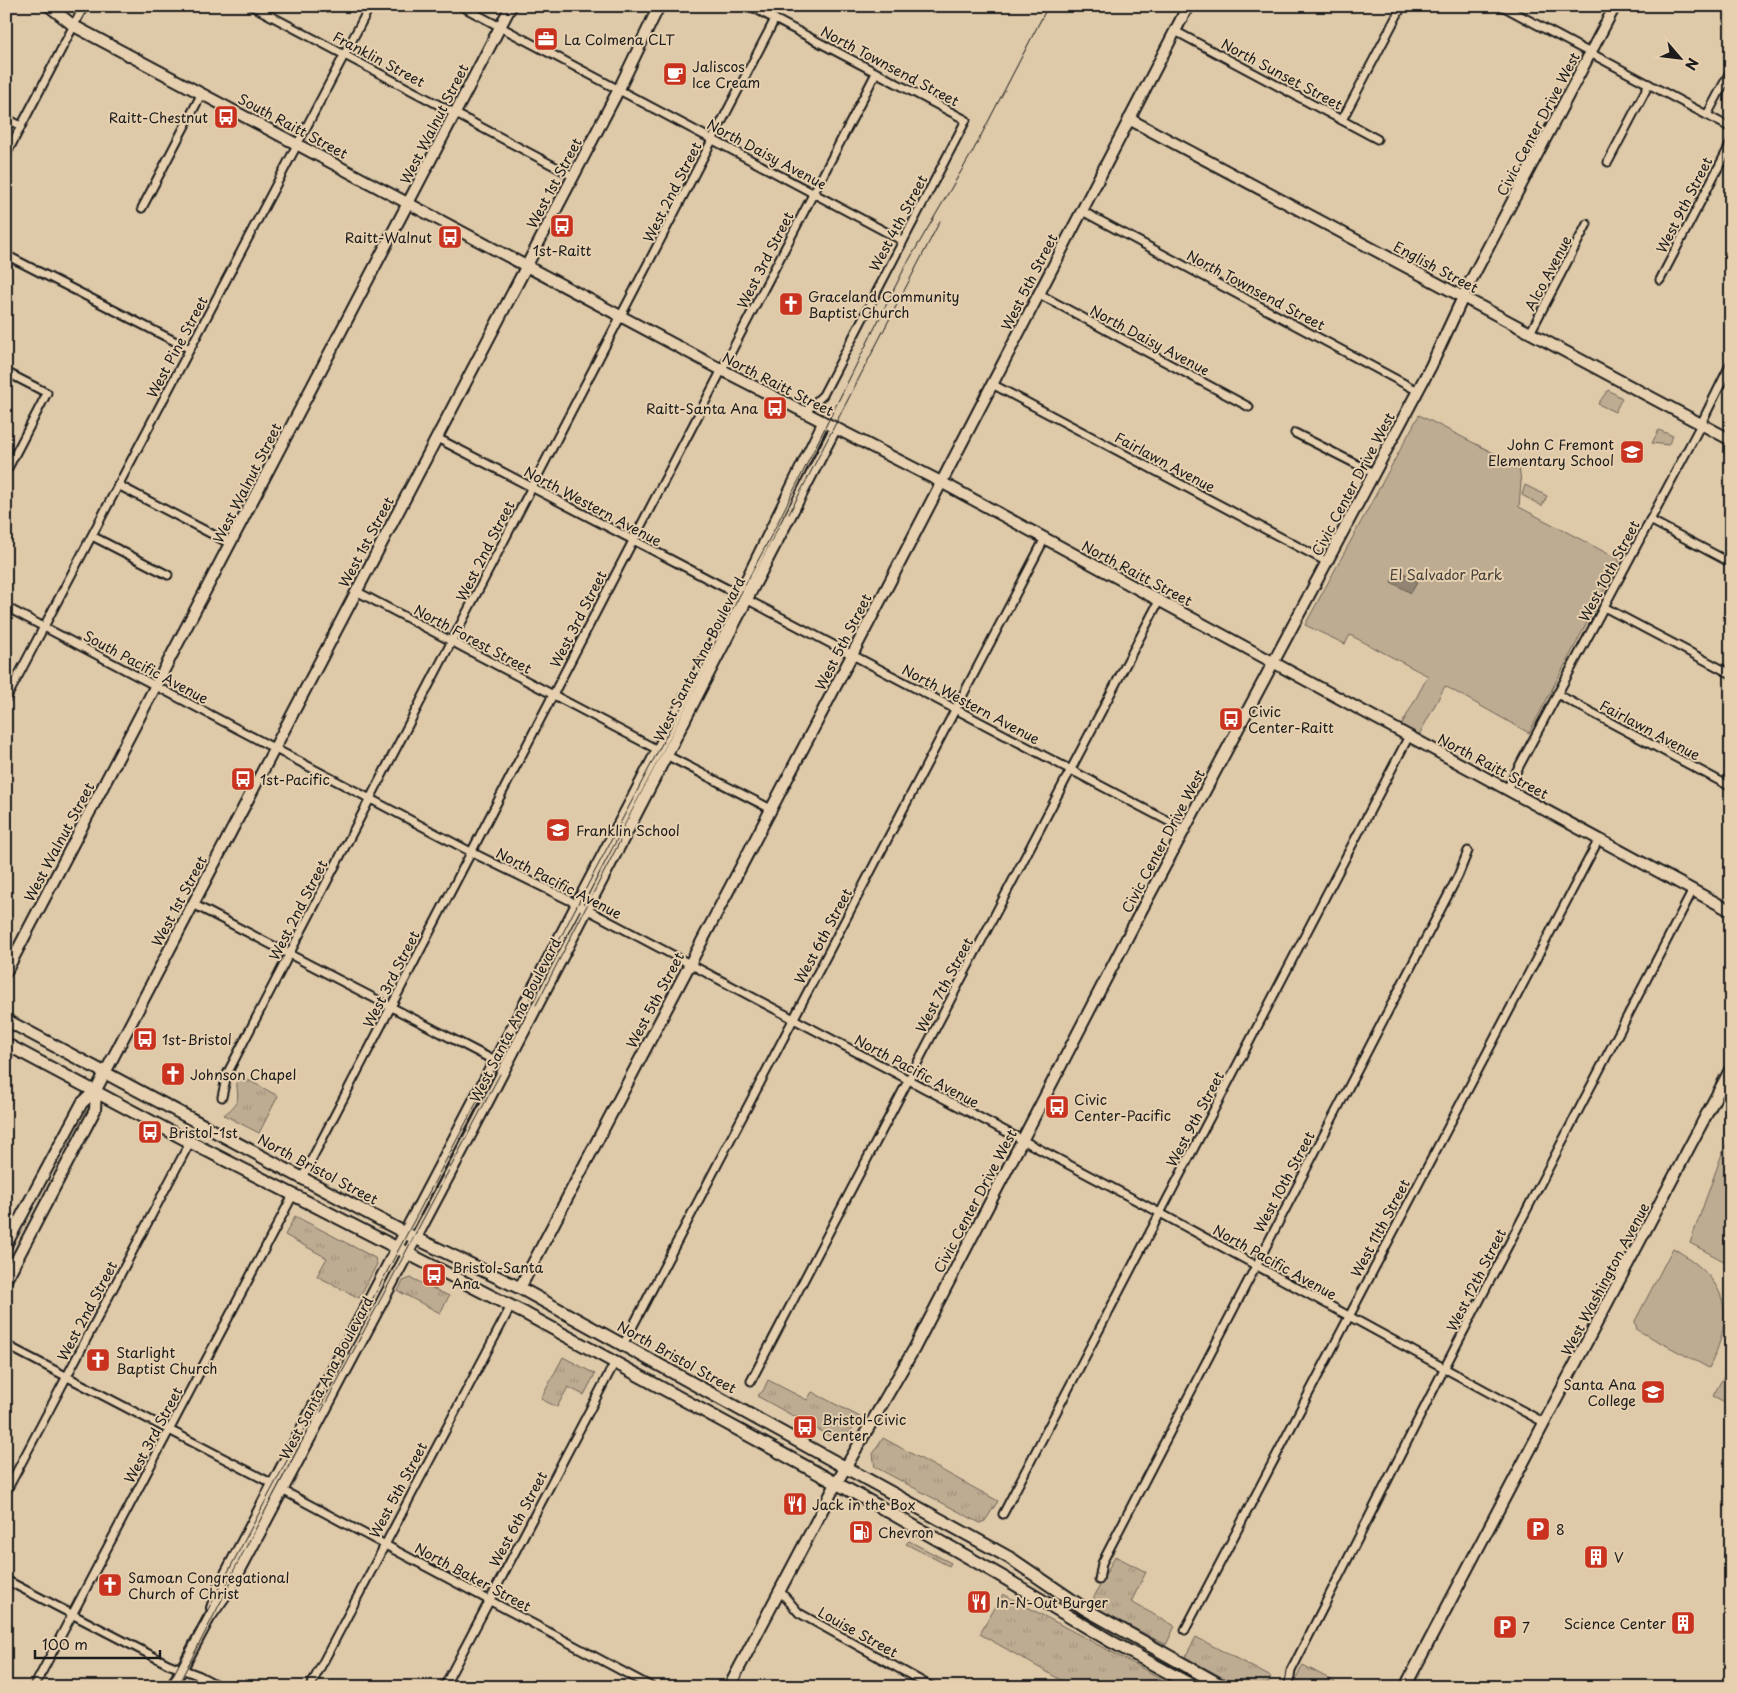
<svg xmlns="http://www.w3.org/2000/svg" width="1737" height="1693" viewBox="0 0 1737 1693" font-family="'Playpen Sans',sans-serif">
<defs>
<pattern id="grass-tufts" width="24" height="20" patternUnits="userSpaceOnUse" patternTransform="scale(1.25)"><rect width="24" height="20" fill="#beac92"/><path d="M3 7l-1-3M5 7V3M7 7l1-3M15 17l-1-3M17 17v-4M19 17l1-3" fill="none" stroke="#a3937d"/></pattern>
</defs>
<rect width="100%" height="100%" fill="#dec9a9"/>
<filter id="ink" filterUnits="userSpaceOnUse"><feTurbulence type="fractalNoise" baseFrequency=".02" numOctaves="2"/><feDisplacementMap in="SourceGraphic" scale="10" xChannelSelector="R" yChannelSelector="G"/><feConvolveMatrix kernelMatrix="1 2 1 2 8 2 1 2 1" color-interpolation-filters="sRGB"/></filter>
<g filter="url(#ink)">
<g fill="url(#grass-tufts)" stroke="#6d6457">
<path d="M237,1074L278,1096L259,1133L224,1115C245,1099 235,1097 237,1074Z"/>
<path d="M295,1216L375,1258L377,1264L359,1298L317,1276L327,1258L285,1235Z"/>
<path d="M411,1278L449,1296L440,1313L398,1291L403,1281Z"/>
<path d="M563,1357L595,1374L584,1395L568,1387L557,1407L541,1399Z"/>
<path d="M768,1380L807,1400L812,1392L860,1417L846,1438L837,1440L757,1396L763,1391Z"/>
<path d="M883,1438L998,1501L985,1521L980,1523L875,1467L873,1454Z"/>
<path d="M909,1541L951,1563L949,1566L906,1544Z"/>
<path d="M1115,1556L1146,1572L1131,1602L1175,1626L1166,1645L1098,1609L1092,1601Z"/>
<path d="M1003,1594L1177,1687H1073L980,1634Z"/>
<path d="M1196,1637L1271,1677L1266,1687H1240L1185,1657Z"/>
<path d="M1303,1665L1335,1682L1332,1687H1292Z"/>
</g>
<g fill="#beac92" stroke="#6d6457">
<path d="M1608,390L1622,398L1615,412L1598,404Z"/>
<path d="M1419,415L1519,466L1521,482L1519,507L1620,560L1529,733L1445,686L1419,735L1401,726L1428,676L1350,635L1345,644L1305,625Z"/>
<path d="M1659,430L1673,436L1668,445L1652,443Z"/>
<path d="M1525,485L1547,496L1542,506L1522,495Z"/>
<path d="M1731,1137V1265L1690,1243L1723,1151Z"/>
<path d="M1673,1248C1727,1280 1737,1311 1709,1368L1637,1330L1635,1321Z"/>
<path d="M1731,1363V1405L1713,1396Z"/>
</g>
<path fill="#918472" stroke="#625a50" d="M1398,570L1418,581L1411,593L1391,582Z"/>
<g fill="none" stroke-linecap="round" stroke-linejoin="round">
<defs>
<g id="street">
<path d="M252,6L573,176"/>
<path d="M461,6L903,241"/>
<path d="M750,6L966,120L823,395L804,413"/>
<path d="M1502,6L1731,128"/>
<path d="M1175,31L1377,139"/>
<path d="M1707,115L1731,70"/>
<path d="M6,118L21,126"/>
<path d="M1342,120L1402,6"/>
<path d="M6,155L84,6"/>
<path d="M1608,162L1649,84"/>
<path d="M142,208L202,93"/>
<path d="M1082,211L1418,391"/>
<path d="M6,255L190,349"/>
<path d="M1660,280L1731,143"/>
<path d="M1039,294L1249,407"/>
<path d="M1530,333L1587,224"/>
<path d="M6,372L47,393L6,472"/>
<path d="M992,384L1327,562"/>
<path d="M1295,433L1374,473"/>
<path d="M437,438L739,595"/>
<path d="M118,485L231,544"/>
<path d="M1650,520L1731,563"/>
<path d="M92,536L168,575"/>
<path d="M356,591L658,750"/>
<path d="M746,599L1185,830"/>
<path d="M6,607L471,852L569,900L1160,1213L1545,1423"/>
<path d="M1604,607L1731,674"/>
<path d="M1557,694L1731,787"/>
<path d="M6,699L370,6"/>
<path d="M666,755L771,809"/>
<path d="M1507,789L1697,432L1731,363"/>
<path d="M193,904L495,1061"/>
<path d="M222,1097L227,1074L775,19"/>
<path d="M302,1178L876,73"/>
<path d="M6,1345L273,1484"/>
<path d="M623,1345L1045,538"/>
<path d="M751,1381L1159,601"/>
<path d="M282,1490L652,1687"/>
<path d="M6,1492L190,1142"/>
<path d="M1003,1514L1409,736"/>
<path d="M6,1580L168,1664L200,1676L221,1687"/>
<path d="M1099,1580L1102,1563L1458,876L1468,851"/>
<path d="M780,1591L799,1613L932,1687"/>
<path d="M1185,1630L1599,839"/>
<path d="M1289,1684L1291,1671L1444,1369L1693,890"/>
<path d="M34,1687L293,1195"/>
<path d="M310,1687L511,1306"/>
<path d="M444,1687L615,1362"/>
</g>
<g id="secondary">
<path d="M49,6L74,26L722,370L941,482L1731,911"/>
<path d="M1129,119L1731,440"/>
<path d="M6,972L511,6"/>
<path d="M6,1245L82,1103L96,1090L619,89L659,6"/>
<path d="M6,1280L95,1110L96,1090"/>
<path d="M520,1288L852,655L1188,6"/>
<path d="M212,1608L219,1587L739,595L823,423"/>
<path d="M172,1687L209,1618L231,1587L474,1128L835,429"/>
<path d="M729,1687L836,1484L914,1349L1141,911L1431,366L1470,282L1615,6"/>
<path d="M1405,1687L1731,1068"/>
</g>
<g id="primary">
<path d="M6,1020L407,1234L520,1288L623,1345L1010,1558L1085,1609L1224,1687"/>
<path d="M6,1044L190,1142L526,1314L891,1513L1001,1576L1112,1642L1195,1687"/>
</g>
</defs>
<use href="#street" stroke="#1c1c1c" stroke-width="11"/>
<use href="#secondary" stroke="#1c1c1c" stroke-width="14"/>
<use href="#primary" stroke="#1c1c1c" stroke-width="15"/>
<use href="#street" stroke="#e6d0af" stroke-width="7"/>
<use href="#secondary" stroke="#e6d0af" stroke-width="10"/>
<use href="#primary" stroke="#e6d0af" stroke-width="11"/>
<g stroke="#1c1c1c" stroke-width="1">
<path d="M789,514L940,221"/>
<path d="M536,1005L620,841"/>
<path d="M321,1412L500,1074"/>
<path d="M167,1687L498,1062L572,915L773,532L905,267L973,151L1048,6"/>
<path d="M177,1687L232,1580"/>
</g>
</g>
</g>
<defs>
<symbol id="office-square" viewBox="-11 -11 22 22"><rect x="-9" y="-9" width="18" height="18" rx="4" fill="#c8321e" stroke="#e6d0af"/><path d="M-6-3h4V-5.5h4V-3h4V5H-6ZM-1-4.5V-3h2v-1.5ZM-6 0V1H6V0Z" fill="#fff"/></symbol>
<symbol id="cafe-square" viewBox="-11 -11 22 22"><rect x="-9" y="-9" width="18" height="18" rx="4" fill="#c8321e" stroke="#e6d0af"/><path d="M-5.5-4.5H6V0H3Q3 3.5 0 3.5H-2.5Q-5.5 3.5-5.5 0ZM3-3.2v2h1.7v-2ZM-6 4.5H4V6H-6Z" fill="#fff"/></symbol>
<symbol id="bus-square" viewBox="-11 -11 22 22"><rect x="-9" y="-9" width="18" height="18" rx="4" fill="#c8321e" stroke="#e6d0af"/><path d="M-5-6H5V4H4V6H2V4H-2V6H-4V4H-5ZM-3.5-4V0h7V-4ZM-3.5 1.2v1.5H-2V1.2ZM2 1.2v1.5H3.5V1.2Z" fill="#fff"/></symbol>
<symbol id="church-square" viewBox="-11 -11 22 22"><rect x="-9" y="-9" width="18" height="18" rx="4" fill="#c8321e" stroke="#e6d0af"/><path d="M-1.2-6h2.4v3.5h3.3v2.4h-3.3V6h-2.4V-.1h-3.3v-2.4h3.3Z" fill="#fff"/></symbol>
<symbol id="school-square" viewBox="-11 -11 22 22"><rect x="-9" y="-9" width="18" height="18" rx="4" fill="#c8321e" stroke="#e6d0af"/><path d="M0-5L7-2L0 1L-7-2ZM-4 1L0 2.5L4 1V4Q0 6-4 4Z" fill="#fff"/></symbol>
<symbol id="university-square" viewBox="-11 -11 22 22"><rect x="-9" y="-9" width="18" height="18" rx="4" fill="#c8321e" stroke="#e6d0af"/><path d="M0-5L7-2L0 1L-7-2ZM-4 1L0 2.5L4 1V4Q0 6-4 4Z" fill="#fff"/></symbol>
<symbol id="restaurant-square" viewBox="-11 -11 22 22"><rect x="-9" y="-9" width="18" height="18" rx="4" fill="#c8321e" stroke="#e6d0af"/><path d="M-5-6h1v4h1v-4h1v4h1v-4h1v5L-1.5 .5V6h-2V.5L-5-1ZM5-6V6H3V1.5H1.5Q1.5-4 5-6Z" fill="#fff"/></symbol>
<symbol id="parking-square" viewBox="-11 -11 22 22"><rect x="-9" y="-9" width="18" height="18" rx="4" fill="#c8321e" stroke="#e6d0af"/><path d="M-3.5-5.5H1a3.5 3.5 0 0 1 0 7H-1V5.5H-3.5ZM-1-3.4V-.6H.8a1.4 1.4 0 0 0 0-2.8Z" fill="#fff"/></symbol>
<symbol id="fuel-square" viewBox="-11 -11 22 22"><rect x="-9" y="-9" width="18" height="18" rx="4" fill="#c8321e" stroke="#e6d0af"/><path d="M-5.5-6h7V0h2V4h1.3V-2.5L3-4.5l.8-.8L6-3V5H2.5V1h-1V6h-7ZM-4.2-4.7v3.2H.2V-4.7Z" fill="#fff"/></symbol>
<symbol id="building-square" viewBox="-11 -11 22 22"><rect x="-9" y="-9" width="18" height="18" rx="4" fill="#c8321e" stroke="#e6d0af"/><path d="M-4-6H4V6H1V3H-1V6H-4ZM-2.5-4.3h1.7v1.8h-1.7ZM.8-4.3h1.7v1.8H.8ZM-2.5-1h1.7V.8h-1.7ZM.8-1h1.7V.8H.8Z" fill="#fff"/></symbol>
</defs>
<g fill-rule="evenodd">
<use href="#office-square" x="532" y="25" width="28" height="28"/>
<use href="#cafe-square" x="661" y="60" width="28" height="28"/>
<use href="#bus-square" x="212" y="103" width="28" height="28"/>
<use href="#bus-square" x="548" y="212" width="28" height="28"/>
<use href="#bus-square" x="436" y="223" width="28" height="28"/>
<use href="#church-square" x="777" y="290" width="28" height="28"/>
<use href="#bus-square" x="761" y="394" width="28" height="28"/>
<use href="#school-square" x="1618" y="438" width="28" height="28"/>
<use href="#bus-square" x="1217" y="705" width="28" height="28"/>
<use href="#bus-square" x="229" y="765" width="28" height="28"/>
<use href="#school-square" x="544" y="816" width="28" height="28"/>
<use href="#bus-square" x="131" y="1025" width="28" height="28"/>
<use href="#church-square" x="159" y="1060" width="28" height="28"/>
<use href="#bus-square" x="1043" y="1093" width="28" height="28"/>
<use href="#bus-square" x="136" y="1118" width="28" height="28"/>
<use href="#bus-square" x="420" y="1261" width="28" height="28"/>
<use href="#church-square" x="84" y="1346" width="28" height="28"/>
<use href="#university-square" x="1639" y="1378" width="28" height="28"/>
<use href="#bus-square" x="791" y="1413" width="28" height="28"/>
<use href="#restaurant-square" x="781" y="1490" width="28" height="28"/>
<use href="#parking-square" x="1524" y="1515" width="28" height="28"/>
<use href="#fuel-square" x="847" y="1518" width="28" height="28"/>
<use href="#building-square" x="1582" y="1543" width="28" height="28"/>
<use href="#church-square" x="96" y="1571" width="28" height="28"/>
<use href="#restaurant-square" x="965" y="1588" width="28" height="28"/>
<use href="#building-square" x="1669" y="1609" width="28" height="28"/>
<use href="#parking-square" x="1491" y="1613" width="28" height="28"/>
</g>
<g text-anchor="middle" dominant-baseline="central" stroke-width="4" stroke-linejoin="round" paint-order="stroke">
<g font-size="14" fill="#1c1c1c" stroke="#e6d0af" text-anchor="start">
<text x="564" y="39">La Colmena CLT</text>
<text x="692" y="66">Jaliscos<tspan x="692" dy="16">Ice Cream</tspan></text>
<text x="208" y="117" text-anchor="end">Raitt-Chestnut</text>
<text x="432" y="237" text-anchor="end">Raitt-Walnut</text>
<text x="562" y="250" text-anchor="middle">1st-Raitt</text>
<text x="808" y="296">Graceland Community<tspan x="808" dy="16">Baptist Church</tspan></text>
<text x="758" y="408" text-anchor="end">Raitt-Santa Ana</text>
<text x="1614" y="444" text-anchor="end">John C Fremont<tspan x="1614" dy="16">Elementary School</tspan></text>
<text x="1248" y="711">Civic<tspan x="1248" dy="16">Center-Raitt</tspan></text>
<text x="260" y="779">1st-Pacific</text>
<text x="576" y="830">Franklin School</text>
<text x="162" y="1039">1st-Bristol</text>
<text x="190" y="1074">Johnson Chapel</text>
<text x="1074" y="1099">Civic<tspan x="1074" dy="16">Center-Pacific</tspan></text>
<text x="168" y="1132">Bristol-1st</text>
<text x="452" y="1267">Bristol-Santa<tspan x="452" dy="16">Ana</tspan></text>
<text x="116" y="1352">Starlight<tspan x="116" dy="16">Baptist Church</tspan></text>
<text x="1636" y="1384" text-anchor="end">Santa Ana<tspan x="1636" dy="16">College</tspan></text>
<text x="822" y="1419">Bristol-Civic<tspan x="822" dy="16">Center</tspan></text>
<text x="812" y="1504">Jack in the Box</text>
<text x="1556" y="1529">8</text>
<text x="878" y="1532">Chevron</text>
<text x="1614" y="1557">V</text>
<text x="128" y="1577">Samoan Congregational<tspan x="128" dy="16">Church of Christ</tspan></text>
<text x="996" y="1602">In-N-Out Burger</text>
<text x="1666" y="1623" text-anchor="end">Science Center</text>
<text x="1522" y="1627">7</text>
</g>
<g font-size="14" fill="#1c1c1c" stroke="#e6d0af">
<text transform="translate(379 59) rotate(28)">Franklin Street</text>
<text transform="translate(890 66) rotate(28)">North Townsend Street</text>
<text transform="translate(1282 74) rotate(28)">North Sunset Street</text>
<text transform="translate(434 124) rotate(-63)">West Walnut Street</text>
<text transform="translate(1538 124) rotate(-62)">Civic Center Drive West</text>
<text transform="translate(293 126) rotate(28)">South Raitt Street</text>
<text transform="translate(767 154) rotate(28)">North Daisy Avenue</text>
<text transform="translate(554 183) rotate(-62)">West 1st Street</text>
<text transform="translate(672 192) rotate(-63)">West 2nd Street</text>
<text transform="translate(1684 205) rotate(-63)">West 9th Street</text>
<text transform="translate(898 223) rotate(-62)">West 4th Street</text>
<text transform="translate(765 260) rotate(-63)">West 3rd Street</text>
<text transform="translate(1436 267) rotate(28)">English Street</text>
<text transform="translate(1548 273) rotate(-62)">Alco Avenue</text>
<text transform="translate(1029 282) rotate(-63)">West 5th Street</text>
<text transform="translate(1256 290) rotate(28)">North Townsend Street</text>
<text transform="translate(1150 340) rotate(28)">North Daisy Avenue</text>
<text transform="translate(177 347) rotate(-62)">West Pine Street</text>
<text transform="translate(778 384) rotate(27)">North Raitt Street</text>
<text transform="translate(1165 462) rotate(28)">Fairlawn Avenue</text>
<text transform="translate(247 483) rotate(-63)">West Walnut Street</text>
<text transform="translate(1353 484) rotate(-62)">Civic Center Drive West</text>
<text transform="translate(593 506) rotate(28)">North Western Avenue</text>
<text transform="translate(366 542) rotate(-62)">West 1st Street</text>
<text transform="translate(485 551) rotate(-63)">West 2nd Street</text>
<text transform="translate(1609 571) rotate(-62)">West 10th Street</text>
<text transform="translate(1137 573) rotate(28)">North Raitt Street</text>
<text transform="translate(578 619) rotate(-63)">West 3rd Street</text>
<text transform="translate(473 639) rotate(28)">North Forest Street</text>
<text transform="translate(843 642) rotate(-63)">West 5th Street</text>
<text transform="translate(699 659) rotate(-63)">West Santa Ana Boulevard</text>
<text transform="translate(146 667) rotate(28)">South Pacific Avenue</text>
<text transform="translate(971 704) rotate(28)">North Western Avenue</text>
<text transform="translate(1650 730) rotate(28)">Fairlawn Avenue</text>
<text transform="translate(1493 766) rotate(28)">North Raitt Street</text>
<text transform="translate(1163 841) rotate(-62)">Civic Center Drive West</text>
<text transform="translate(59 842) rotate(-62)">West Walnut Street</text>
<text transform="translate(559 883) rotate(27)">North Pacific Avenue</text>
<text transform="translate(179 901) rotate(-62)">West 1st Street</text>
<text transform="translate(298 910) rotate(-63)">West 2nd Street</text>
<text transform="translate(823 936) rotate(-62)">West 6th Street</text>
<text transform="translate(391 979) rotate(-63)">West 3rd Street</text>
<text transform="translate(944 985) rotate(-62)">West 7th Street</text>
<text transform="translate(655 1000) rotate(-62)">West 5th Street</text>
<text transform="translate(515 1020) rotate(-63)">West Santa Ana Boulevard</text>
<text transform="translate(917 1071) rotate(28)">North Pacific Avenue</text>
<text transform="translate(1195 1119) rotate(-62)">West 9th Street</text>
<text transform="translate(318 1169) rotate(28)">North Bristol Street</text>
<text transform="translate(1284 1182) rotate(-62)">West 10th Street</text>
<text transform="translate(975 1201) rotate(-62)">Civic Center Drive West</text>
<text transform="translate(1380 1228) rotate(-62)">West 11th Street</text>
<text transform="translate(1275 1262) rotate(29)">North Pacific Avenue</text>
<text transform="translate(1605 1279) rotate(-62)">West Washington Avenue</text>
<text transform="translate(1476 1280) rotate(-63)">West 12th Street</text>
<text transform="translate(87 1311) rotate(-62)">West 2nd Street</text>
<text transform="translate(677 1357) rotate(29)">North Bristol Street</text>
<text transform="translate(326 1378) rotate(-62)">West Santa Ana Boulevard</text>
<text transform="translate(153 1435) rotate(-62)">West 3rd Street</text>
<text transform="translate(398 1490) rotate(-62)">West 5th Street</text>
<text transform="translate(518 1519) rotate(-62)">West 6th Street</text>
<text transform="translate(473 1577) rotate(28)">North Baker Street</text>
<text transform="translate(858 1632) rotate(29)">Louise Street</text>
</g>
<g font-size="14" fill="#44403a" stroke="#e6d0af">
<text x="1446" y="574">El Salvador Park</text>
</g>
</g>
<rect width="1737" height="1693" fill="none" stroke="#e6d0af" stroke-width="25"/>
<rect x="12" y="12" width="1712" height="1668" fill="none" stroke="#1c1c1c" stroke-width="2" filter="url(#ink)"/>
<g transform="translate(1680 58) rotate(118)" stroke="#e6d0af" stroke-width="4" paint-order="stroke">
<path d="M0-4L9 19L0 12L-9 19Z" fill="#1c1c1c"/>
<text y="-8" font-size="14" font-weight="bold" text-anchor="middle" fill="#1c1c1c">N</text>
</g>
<path d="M35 1650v8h125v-8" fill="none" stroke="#1c1c1c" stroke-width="2.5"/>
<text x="42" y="1650" font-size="15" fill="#1c1c1c" stroke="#e6d0af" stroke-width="4" paint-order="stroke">100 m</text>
</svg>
